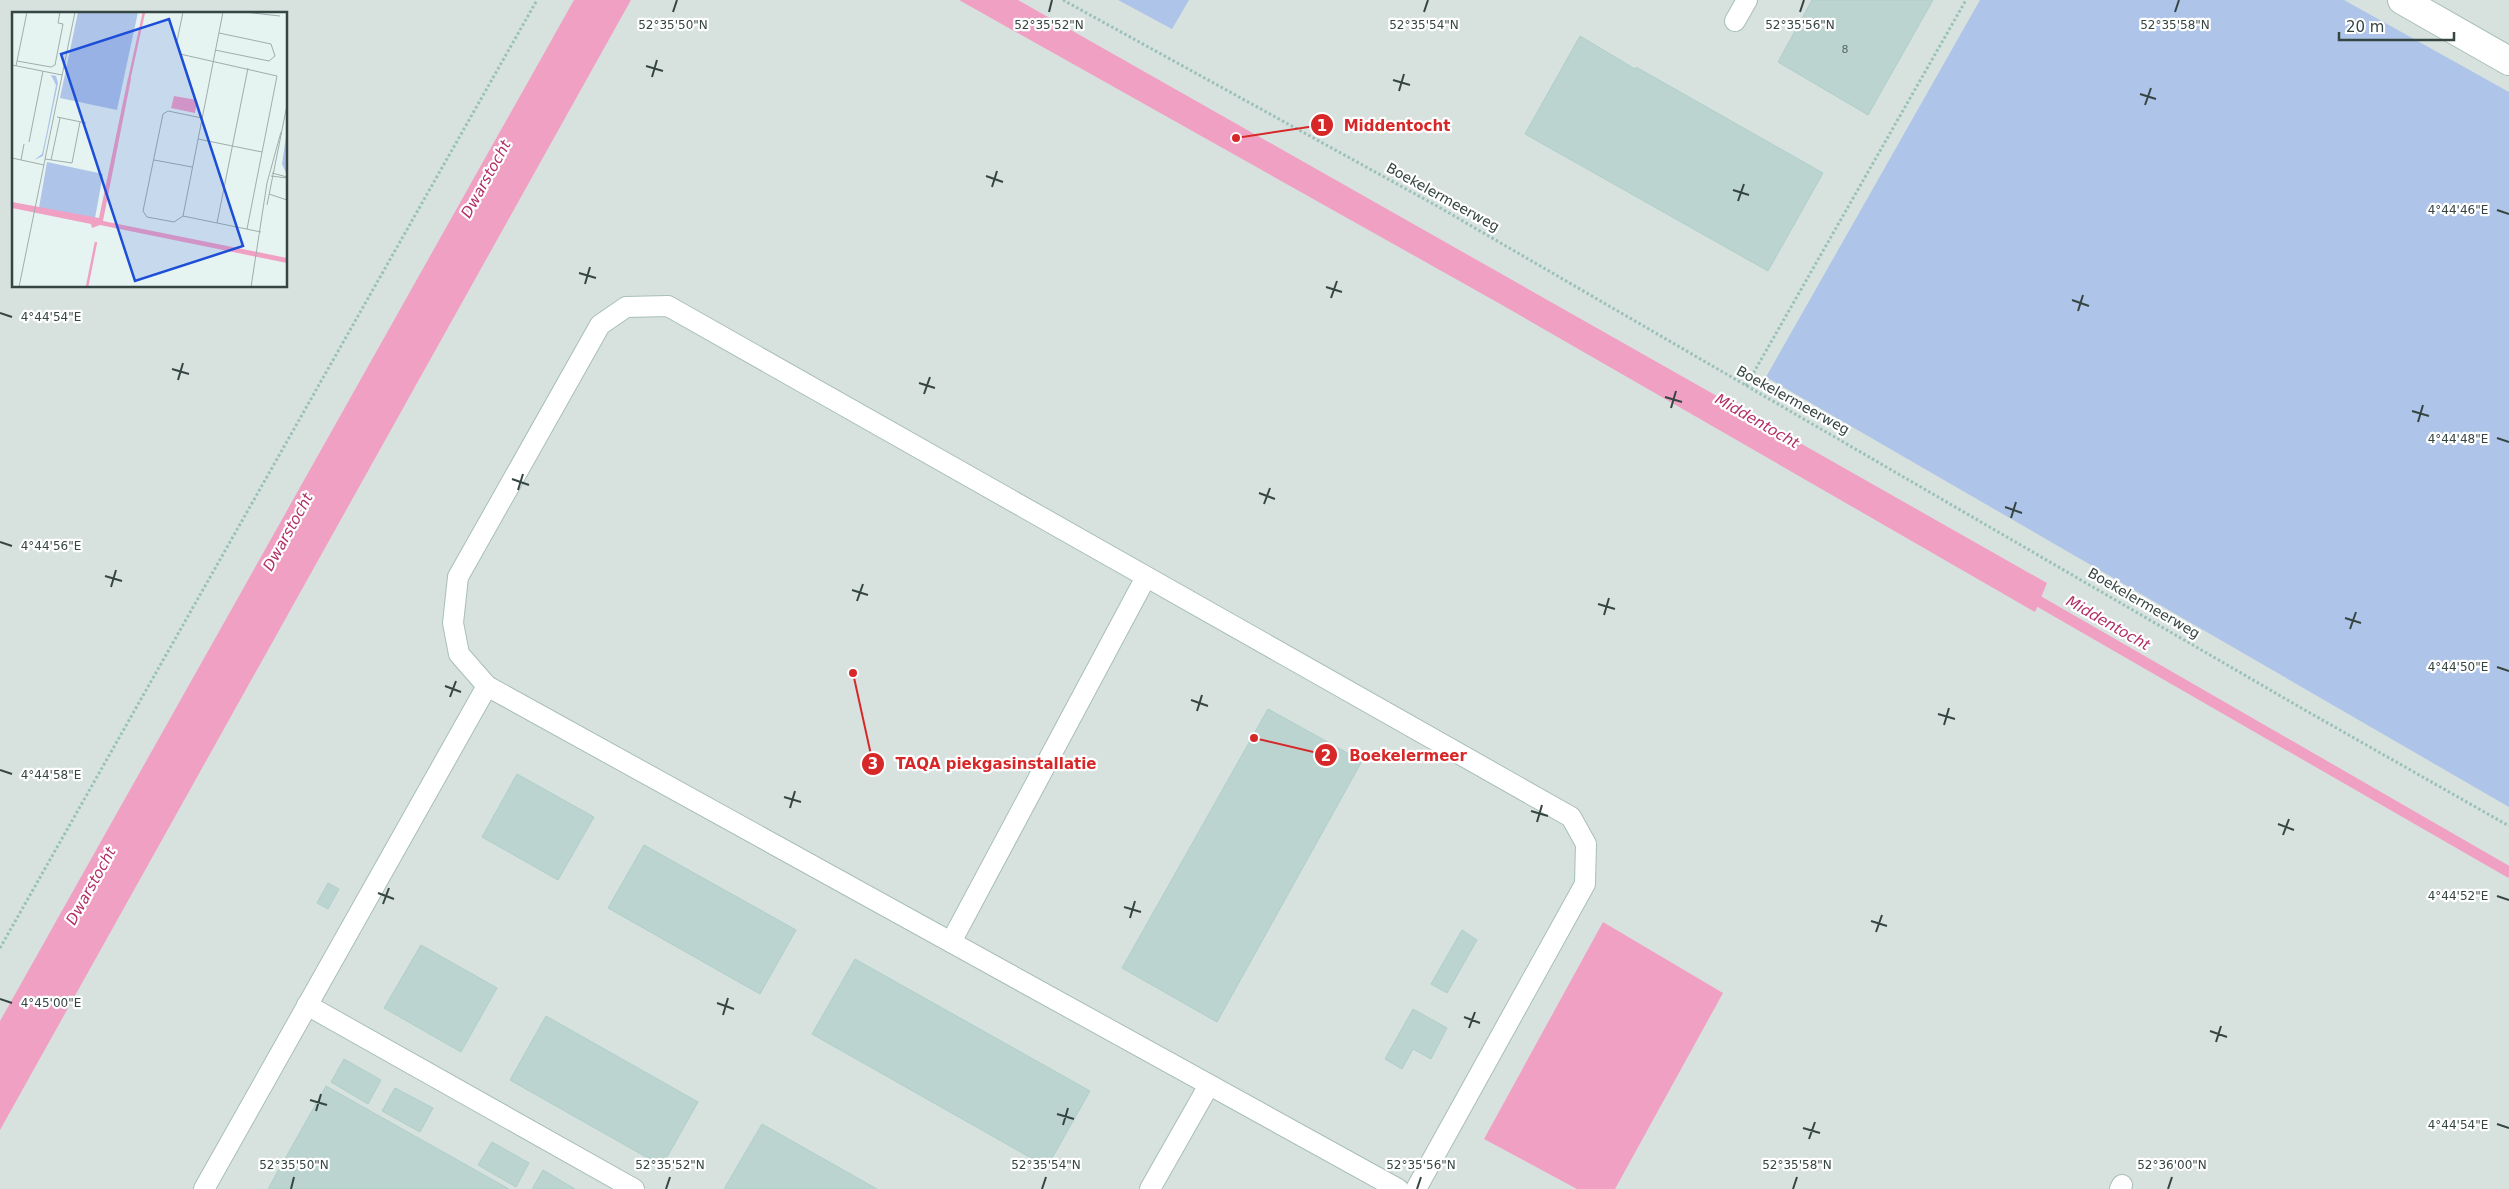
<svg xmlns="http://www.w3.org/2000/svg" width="2509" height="1189" viewBox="0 0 2509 1189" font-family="'DejaVu Sans',sans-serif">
<rect width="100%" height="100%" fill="#e5f3f1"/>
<path fill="#d7e2df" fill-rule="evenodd" d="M0,0H2509V1189H0ZM14,14H286V286H14Z"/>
<g fill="#aec4e8">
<path d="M1118,0H1189L1172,29Z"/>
<path d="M1980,0H2344L2509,92V807L1766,377Z"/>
</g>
<g fill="#f0a1c3">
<path d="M574,0H631L0,1130V1021Z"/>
<path d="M959,0H1018L2047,583L2035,612L1502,305Z"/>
<path d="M1603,922L1723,993L1615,1189H1577L1484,1139Z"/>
</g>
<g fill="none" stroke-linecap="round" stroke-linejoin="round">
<path stroke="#f0a1c3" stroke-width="11" d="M2026,594L2509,872"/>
</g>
<g fill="#bbd4cf" stroke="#aecfc8">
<path d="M1812,0H1933L1868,115L1778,62Z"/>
<path d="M1580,36L1635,69L1636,67L1823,173L1768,271L1525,134Z"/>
<path d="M1268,709L1362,761L1217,1022L1122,968Z"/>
<path d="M517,774L594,817L558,880L482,837Z"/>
<path d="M644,845L796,930L760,994L608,908Z"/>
<path d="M328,883L339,889L328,909L317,903Z"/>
<path d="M1462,930L1477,940L1447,993L1431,984Z"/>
<path d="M421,945L497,988L461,1052L384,1008Z"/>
<path d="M855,959L1090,1091L1047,1167L812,1034Z"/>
<path d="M1413,1009L1447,1028L1431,1059L1413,1049L1402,1069L1385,1059Z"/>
<path d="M546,1016L698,1102L662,1166L510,1080Z"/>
<path d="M344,1059L381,1080L368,1104L331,1082Z"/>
<path d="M326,1086L509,1189H268Z"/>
<path d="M395,1088L433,1108L420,1132L382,1111Z"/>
<path d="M762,1124L877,1189H724Z"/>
<path d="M492,1142L529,1163L516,1187L478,1165Z"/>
<path d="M543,1170L575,1189H532Z"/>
</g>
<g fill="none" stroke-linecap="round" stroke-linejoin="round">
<defs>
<g id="service">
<path d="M1735,21L1747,0"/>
<path d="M951,942L1146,577"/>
<path d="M307,1005L634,1189"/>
<path d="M204,1189L487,686"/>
<path d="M1150,1189L1209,1085"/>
<path d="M1398,1189L487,686L459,654L453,623L458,577L600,325L626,307L668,306L1571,817L1586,844L1585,884L1416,1189"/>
<path d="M2120,1189L2122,1185"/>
</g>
<path id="minor" d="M2402,0L2509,61"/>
</defs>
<use href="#service" stroke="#a8beba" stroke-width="22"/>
<use href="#minor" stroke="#a8beba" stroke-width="30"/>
<g stroke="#99c0b9" stroke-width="3" stroke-dasharray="2.5 2.5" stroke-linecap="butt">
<path d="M1063,0L1437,206L2303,709L2509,826"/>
<path d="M1746,386L1966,0"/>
<path d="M0,948L537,0"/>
</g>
<use href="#service" stroke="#fff" stroke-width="20"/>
<use href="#minor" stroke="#fff" stroke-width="28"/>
</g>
<path fill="none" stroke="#354542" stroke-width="2" d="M673,12L677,0M1049,12L1052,0M1424,12L1428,0M1800,12L1804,0M2175,12L2179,0M646,66L663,71M652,77L657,60M1393,80L1410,85M1399,91L1404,74M2140,94L2156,99M2145,105L2151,88M986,176L1003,182M992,187L997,171M1733,190L1749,195M1738,201L1744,184M2497,210L2509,214M579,273L596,278M585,284L590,267M1326,287L1342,292M1331,298L1337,281M2072,300L2089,306M2078,311L2083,295M0,313L12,317M172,369L189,374M178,380L183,363M919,383L935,388M924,394L930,377M1665,397L1682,402M1671,408L1676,391M2412,411L2429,416M2418,422L2423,405M2497,438L2509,442M512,479L529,485M518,490L523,474M1259,493L1275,499M1264,504L1270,488M2005,507L2022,513M2011,518L2016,502M0,542L12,546M105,576L122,581M111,587L116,570M852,590L868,595M857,601L863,584M1598,604L1615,609M1604,615L1609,598M2345,618L2361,623M2350,629L2356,612M2497,667L2509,671M445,686L461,692M450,697L456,681M1191,700L1208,706M1197,711L1202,695M1938,714L1955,719M1944,725L1949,708M0,770L12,774M784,797L801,802M790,808L795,791M1531,811L1548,816M1537,822L1542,805M2278,824L2294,830M2283,835L2289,819M378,893L394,899M2497,896L2509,900M383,904L389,888M1124,907L1141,912M1130,918L1135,901M1871,921L1887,926M1876,932L1882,915M0,999L12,1003M717,1003L734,1009M723,1015L728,998M1464,1017L1480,1023M1469,1028L1475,1012M2210,1031L2227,1037M2216,1042L2221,1026M310,1100L327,1105M316,1111L321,1094M1057,1114L1074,1119M2497,1124L2509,1128M1063,1125L1068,1108M1803,1128L1820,1133M1809,1139L1815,1122M291,1189L294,1177M666,1189L670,1177M1042,1189L1046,1177M1417,1189L1421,1177M1793,1189L1797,1177M2168,1189L2172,1177"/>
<g text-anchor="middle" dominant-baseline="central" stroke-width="4.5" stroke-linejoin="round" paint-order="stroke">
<g font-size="11" fill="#566965">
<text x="1845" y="49">8</text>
</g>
<g font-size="14" fill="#354542" stroke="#fff">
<text transform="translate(1443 197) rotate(29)">Boekelermeerweg</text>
<text transform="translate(1793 400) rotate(29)">Boekelermeerweg</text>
<text transform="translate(2144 603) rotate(30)">Boekelermeerweg</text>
</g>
<g font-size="15" font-style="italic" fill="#b22e64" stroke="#fff">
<text transform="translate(486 179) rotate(-61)">Dwarstocht</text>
<text transform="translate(1757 421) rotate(30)">Middentocht</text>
<text transform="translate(288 532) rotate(-61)">Dwarstocht</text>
<text transform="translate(2108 623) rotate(30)">Middentocht</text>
<text transform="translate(91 886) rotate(-61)">Dwarstocht</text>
</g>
</g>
<g transform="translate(12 12)">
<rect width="275" height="275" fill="#e5f3f1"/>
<path d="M66,0H126L105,98L48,86ZM39,63L44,64L46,71L31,144L22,148L30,142L34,124L44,73ZM275,117V163L270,152ZM35,150L91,162L83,206L27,196Z" fill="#aec4e8"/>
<path d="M116,66L119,67L91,209L275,246V251L88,213L80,216L79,212L0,196V190L87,206ZM162,84L185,88L183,101L159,96Z" fill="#f0a1c3"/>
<path fill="none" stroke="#f0a1c3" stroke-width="2.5" d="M117,68L132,0M75,275L84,230"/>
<path fill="none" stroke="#9fadab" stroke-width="1" d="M232,0L268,4M165,29L171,0M203,38L257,49L263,44L259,32L207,21M168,42L265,64L235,217M5,49L39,55L43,53L51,12L46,11L48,0M0,53L50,63M4,54L15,0M45,105L74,111M190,106L156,99L151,102L131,199L135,205L162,210L171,204L211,0M186,127L250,140M17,130L31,59M0,146L32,153M33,147L60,151L68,110M9,148L12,132M39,148L48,106M142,148L180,155M260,161L275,165M259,164L275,166M257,182L275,188M255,193L275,93M171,204L249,220M205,211L236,56M7,275L63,0M239,275L255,171L269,120"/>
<path fill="#1d4ed8" fill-opacity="0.15" stroke="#1d4ed8" stroke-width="2.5" d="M157,7L231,234L123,269L49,42Z"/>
<rect width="275" height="275" fill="none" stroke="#354542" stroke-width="2.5"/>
</g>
<g font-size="12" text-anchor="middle" fill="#354542" stroke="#fff" stroke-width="4.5" stroke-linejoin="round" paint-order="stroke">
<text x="673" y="29">52°35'50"N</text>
<text x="1049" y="29">52°35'52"N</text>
<text x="1424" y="29">52°35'54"N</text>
<text x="1800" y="29">52°35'56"N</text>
<text x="2175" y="29">52°35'58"N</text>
<text x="2458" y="214">4°44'46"E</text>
<text x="51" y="321">4°44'54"E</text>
<text x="2458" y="443">4°44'48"E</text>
<text x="51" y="550">4°44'56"E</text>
<text x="2458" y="671">4°44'50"E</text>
<text x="51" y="779">4°44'58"E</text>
<text x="2458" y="900">4°44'52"E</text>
<text x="51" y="1007">4°45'00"E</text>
<text x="2458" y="1129">4°44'54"E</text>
<text x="294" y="1169">52°35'50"N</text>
<text x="670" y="1169">52°35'52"N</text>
<text x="1046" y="1169">52°35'54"N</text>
<text x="1421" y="1169">52°35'56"N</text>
<text x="1797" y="1169">52°35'58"N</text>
<text x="2172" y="1169">52°36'00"N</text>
</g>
<path fill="none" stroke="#d62828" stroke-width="2" d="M1236 138L1322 125M1254 738L1326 755M853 673L873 764"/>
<g fill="#d62828" stroke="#fff" stroke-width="2">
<circle cx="1236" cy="138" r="5"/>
<circle cx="1254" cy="738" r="5"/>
<circle cx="853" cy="673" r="5"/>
<circle cx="1322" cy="125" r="12"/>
<circle cx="1326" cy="755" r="12"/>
<circle cx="873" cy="764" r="12"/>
</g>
<g font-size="15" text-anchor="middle" font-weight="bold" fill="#fff">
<text x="1322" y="131">1</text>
<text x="1326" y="761">2</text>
<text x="873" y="769">3</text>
</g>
<g font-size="15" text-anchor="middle" font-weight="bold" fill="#d62828" stroke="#fff" stroke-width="4.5" stroke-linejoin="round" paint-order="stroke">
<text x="1397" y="131">Middentocht</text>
<text x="1408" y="761">Boekelermeer</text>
<text x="996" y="769">TAQA piekgasinstallatie</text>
</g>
<path d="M2339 32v8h115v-8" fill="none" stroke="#354542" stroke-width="2.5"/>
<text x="2346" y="32" font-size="15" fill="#354542" stroke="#ffffff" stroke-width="4" paint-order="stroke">20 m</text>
</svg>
